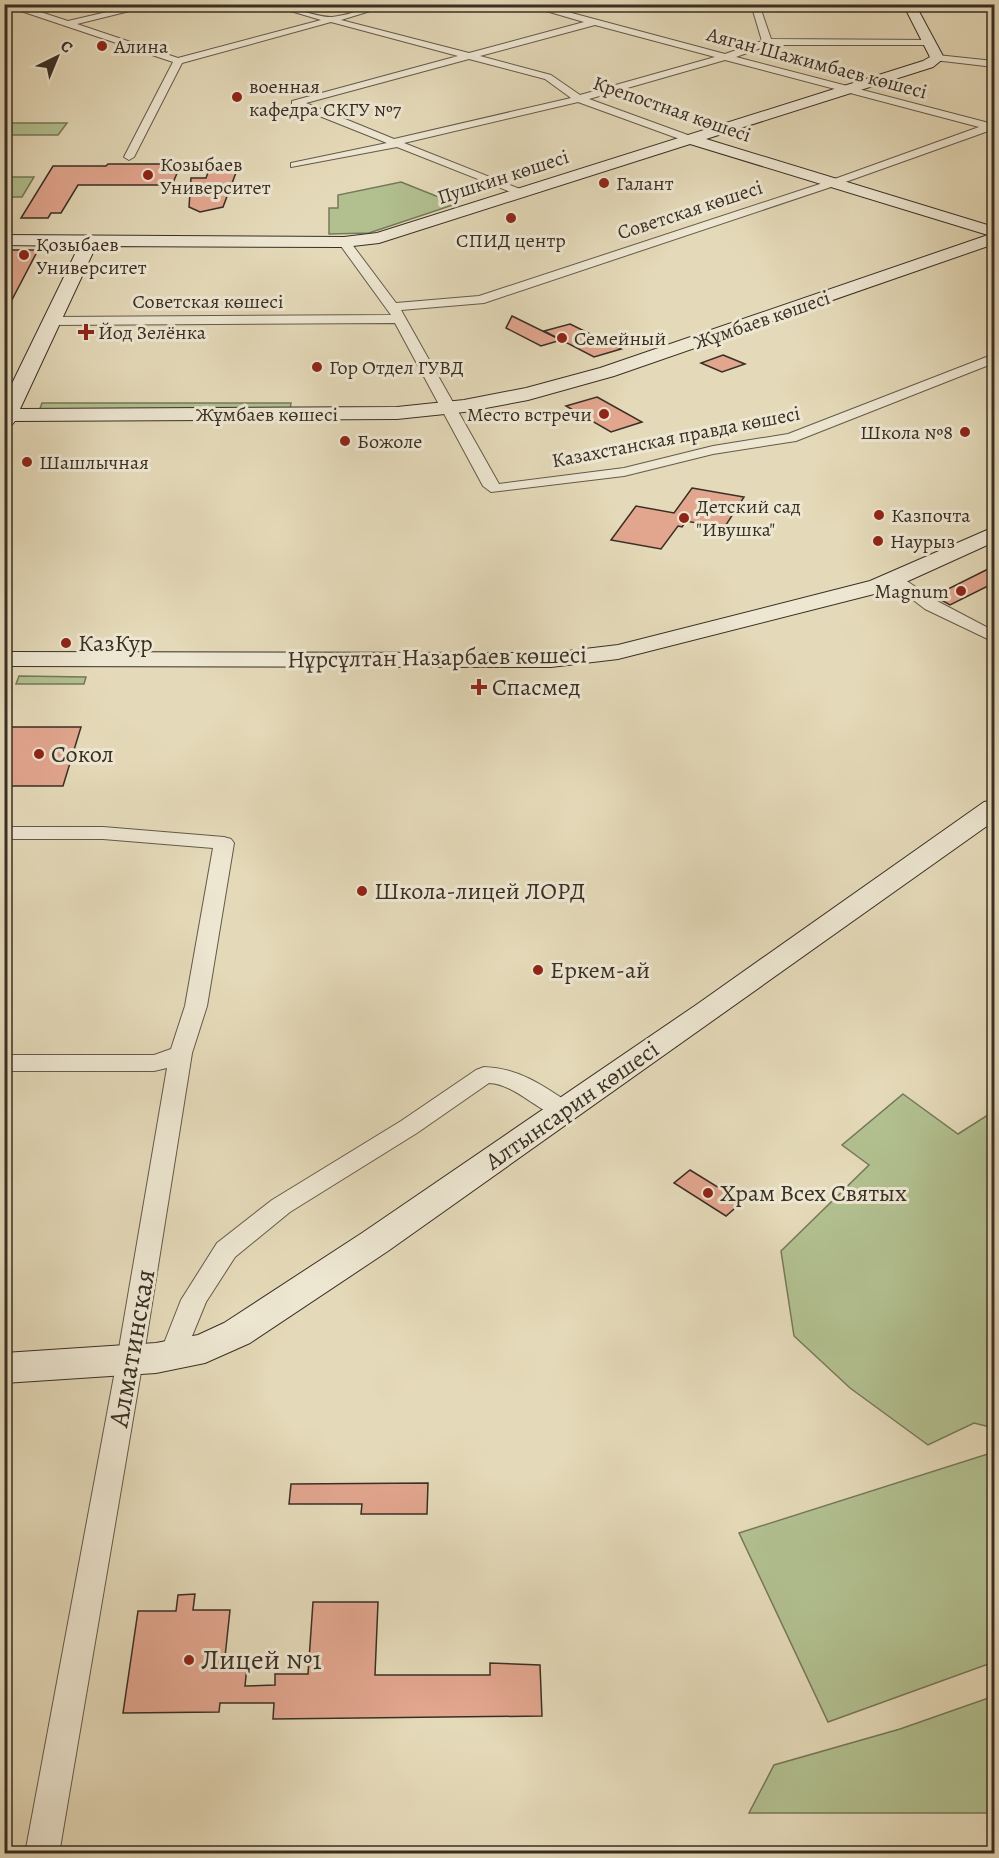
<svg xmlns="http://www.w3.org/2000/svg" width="999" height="1858" viewBox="0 0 999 1858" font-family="Alegreya,serif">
<rect width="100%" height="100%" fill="#e4d9b8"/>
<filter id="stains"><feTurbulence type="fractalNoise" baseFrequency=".00333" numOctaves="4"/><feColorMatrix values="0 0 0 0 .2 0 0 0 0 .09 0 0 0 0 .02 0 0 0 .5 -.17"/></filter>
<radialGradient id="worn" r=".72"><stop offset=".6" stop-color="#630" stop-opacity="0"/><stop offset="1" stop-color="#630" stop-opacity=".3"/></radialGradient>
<g fill="#b2c090" stroke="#76785a" stroke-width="1.5">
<path d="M6,123H67L58,135H5Z"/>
<path d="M5,177H34L22,197H5Z"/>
<path d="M401,182L456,204L369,233L329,234V208H338V195Z"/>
<path d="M42,403H291L290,410L39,411Z"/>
<path d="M19,676L86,677L84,684H16Z"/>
<path d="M903,1094L958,1134L994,1111V1428L974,1423L928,1445L850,1388L794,1336L781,1251L869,1165L842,1145Z"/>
<path d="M994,1452V1662L828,1722L739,1533Z"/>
<path d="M994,1696V1813H749L774,1765L900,1729Z"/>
</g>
<g fill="#e2a68f" stroke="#392f25" stroke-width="1.5">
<path d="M108,164H181L172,185H78L61,213H51L48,218H21L53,166H106Z"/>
<path d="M209,170H237L223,207L200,212L189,207L191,178H206Z"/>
<path d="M4,250H38L4,315Z"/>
<path d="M512,316L561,340L541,346L506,328Z"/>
<path d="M570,324L621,349L594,357L544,331Z"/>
<path d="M723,355L745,364L722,372L701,363Z"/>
<path d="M597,397L642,422L611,432L566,406Z"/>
<path d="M692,488L744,497L724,528L686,521L682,527L678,526L661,549L611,540L636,506L674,513Z"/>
<path d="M994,566V583L950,605L934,596Z"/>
<path d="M4,727H81L63,786H4Z"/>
<path d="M690,1170L742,1202L726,1216L674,1183Z"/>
<path d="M428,1483L427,1514H361L362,1504H289L291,1484Z"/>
<path d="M195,1594L193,1610H230L225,1657L248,1656L245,1686L275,1685V1674H308L313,1602H378L375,1675H490V1663L540,1665L542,1716L273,1719L274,1703H220L219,1712L123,1713L138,1611H176L178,1595Z"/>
</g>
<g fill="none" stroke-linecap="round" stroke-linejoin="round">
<defs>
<g id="street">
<path d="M4,4L22,6L68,21L141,4H158L77,24L178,58L321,20L267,4C288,4 316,18 332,17C353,15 371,4 393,4L341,20L469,53L584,22L522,4H538L725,54L762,41L751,4H759L771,39L933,40L935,42L930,45H769L736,57L989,123L994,122V129L837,185L484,303L401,310L499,484L624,468L713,446L788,434L989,356L994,355V363L796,441L713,454L624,476L491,492L483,486L395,323L53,325L47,321L53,317L391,315L338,242L340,239H348L396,303L479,296L829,181L979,127L725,60L589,99L696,138V142H688L578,102L404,143L525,191L527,193L521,196L397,147L291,167V163L387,143L292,105V101L458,56L331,22L182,63L134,157L129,160L124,157L173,62L18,10L4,9ZM595,25L715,57L580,95L551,75L480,56ZM469,59L545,79L571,98L394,139L306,103Z"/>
<path d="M937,55L994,61V67L934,60L932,58Z"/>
<path d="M896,574L937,601L994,631V642L925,609L890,582L888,579L890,576Z"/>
<path d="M4,827H103L224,837L231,839L234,843L207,1006L192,1053L143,1360L59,1854H25L117,1360L167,1068L154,1071H4V1055H154L171,1049L185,1006L213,848L103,839H4Z"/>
<path d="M484,1067C519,1068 544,1086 572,1105L576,1111L572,1117C548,1124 519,1084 489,1083L417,1133L290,1212L235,1257L206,1302L181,1363L172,1366L163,1363L159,1356L181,1300L217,1243L272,1200L401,1121L476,1070Z"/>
</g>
<g id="secondary">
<path d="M903,4H915L944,58L933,67L706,139L994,227V244L614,376L528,400L464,412L397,419L15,421L11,426L4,428V400L79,246L4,245V235L344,237L377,233L923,61L930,57ZM690,144L988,235L600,368L526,388L464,400L397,407L20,409L96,246L344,247L379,243Z"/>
<path d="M994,527V542L886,591L618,659L551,667L4,666V652L551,653L618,645L870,581Z"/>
<path d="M994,800V821L388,1251L250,1343L205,1363L156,1373L4,1383V1353L156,1343L198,1335L224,1323L362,1233L696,1005L984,802Z"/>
</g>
</defs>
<use href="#street" stroke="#645a4a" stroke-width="2"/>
<use href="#secondary" stroke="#392f25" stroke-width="2"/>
<use href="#street" fill="#ede6d1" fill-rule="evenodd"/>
<use href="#secondary" fill="#ede6d1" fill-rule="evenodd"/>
</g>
<g fill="#8f2418" stroke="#ede6d1" stroke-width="2">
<circle cx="102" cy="46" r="6"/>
<circle cx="237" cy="97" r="6"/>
<circle cx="148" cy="175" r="6"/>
<circle cx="604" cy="183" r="6"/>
<circle cx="511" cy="218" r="6"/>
<circle cx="24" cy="255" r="6"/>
<path d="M83 323h6v6h6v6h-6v6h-6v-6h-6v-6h6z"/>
<circle cx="562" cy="338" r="6"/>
<circle cx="317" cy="367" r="6"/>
<circle cx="604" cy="414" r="6"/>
<circle cx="965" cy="432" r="6"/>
<circle cx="345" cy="441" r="6"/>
<circle cx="27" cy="462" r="6"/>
<circle cx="879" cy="515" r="6"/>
<circle cx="684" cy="518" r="6"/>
<circle cx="878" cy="541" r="6"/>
<circle cx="961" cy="591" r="6"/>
<circle cx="66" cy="643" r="6"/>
<path d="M476 678h6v6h6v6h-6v6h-6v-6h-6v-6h6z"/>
<circle cx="39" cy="754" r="6"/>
<circle cx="362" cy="891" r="6"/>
<circle cx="538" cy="970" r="6"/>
<circle cx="708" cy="1193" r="6"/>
<circle cx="189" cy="1660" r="6"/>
</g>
<g text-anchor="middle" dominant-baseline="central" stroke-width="6" stroke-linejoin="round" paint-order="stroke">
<g font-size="20" fill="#392f25" stroke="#ede6d1" text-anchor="start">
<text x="114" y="46">Алина</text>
<text x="249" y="86">военная<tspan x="249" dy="23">кафедра СКГУ №7</tspan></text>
<text x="160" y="164">Козыбаев<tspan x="160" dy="23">Университет</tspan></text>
<text x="616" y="183">Галант</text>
<text x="511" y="240" text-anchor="middle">СПИД центр</text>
<text x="36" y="244">Қозыбаев<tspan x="36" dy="23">Университет</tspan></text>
<text x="98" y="332">Йод Зелёнка</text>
<text x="574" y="338">Семейный</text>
<text x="329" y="367">Гор Отдел ГУВД</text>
<text x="592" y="414" text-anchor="end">Место встречи</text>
<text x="953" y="432" text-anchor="end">Школа №8</text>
<text x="357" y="441">Божоле</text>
<text x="39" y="462">Шашлычная</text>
<text x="696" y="506">Детский сад<tspan x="696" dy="23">"Ивушка"</tspan></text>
<text x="891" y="515">Казпочта</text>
<text x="890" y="541">Наурыз</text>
<text x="949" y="591" text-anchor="end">Magnum</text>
</g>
<g font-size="20" fill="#392f25" stroke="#ede6d1">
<text transform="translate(817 63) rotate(15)">Аяган Шажимбаев көшесі</text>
<text transform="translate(672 109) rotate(19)">Крепостная көшесі</text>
<text transform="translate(503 177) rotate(-18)">Пушкин көшесі</text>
<text transform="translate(690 210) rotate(-18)">Советская көшесі</text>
<text x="208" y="301">Советская көшесі</text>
<text transform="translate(762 320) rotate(-19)">Жұмбаев көшесі</text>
<text x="267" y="414">Жұмбаев көшесі</text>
<text transform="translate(676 437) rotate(-11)">Казахстанская правда көшесі</text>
</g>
<g font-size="24" fill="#392f25" stroke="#ede6d1" text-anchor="start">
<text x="78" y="643">КазКур</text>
<text x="492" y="687">Спасмед</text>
<text x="51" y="754">Сокол</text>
<text x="374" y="891">Школа-лицей ЛОРД</text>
<text x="550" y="970">Еркем-ай</text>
<text x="720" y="1193">Храм Всех Святых</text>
</g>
<g font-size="24" fill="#392f25" stroke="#ede6d1">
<text transform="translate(437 657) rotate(-1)">Нұрсұлтан Назарбаев көшесі</text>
<text transform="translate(572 1105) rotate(-35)">Алтынсарин көшесі</text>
</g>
<g font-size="28" fill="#392f25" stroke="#ede6d1">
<text transform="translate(132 1348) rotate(-80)">Алматинская</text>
</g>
<g font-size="28" fill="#392f25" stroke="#ede6d1" text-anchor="start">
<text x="201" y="1660">Лицей №1</text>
</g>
</g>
<rect width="999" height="1858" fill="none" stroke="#e4d9b8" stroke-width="24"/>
<rect x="6" y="6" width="987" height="1846" fill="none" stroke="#392f25" stroke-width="3"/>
<rect x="12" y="12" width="975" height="1834" fill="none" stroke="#392f25" stroke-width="1.5"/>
<g transform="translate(57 57) rotate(43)" stroke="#ede6d1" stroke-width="4.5" paint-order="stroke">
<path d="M0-4.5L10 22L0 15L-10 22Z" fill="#392f25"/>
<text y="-9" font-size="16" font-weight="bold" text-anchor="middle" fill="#392f25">С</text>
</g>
<rect width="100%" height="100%" filter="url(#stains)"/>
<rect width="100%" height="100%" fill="url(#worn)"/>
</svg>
